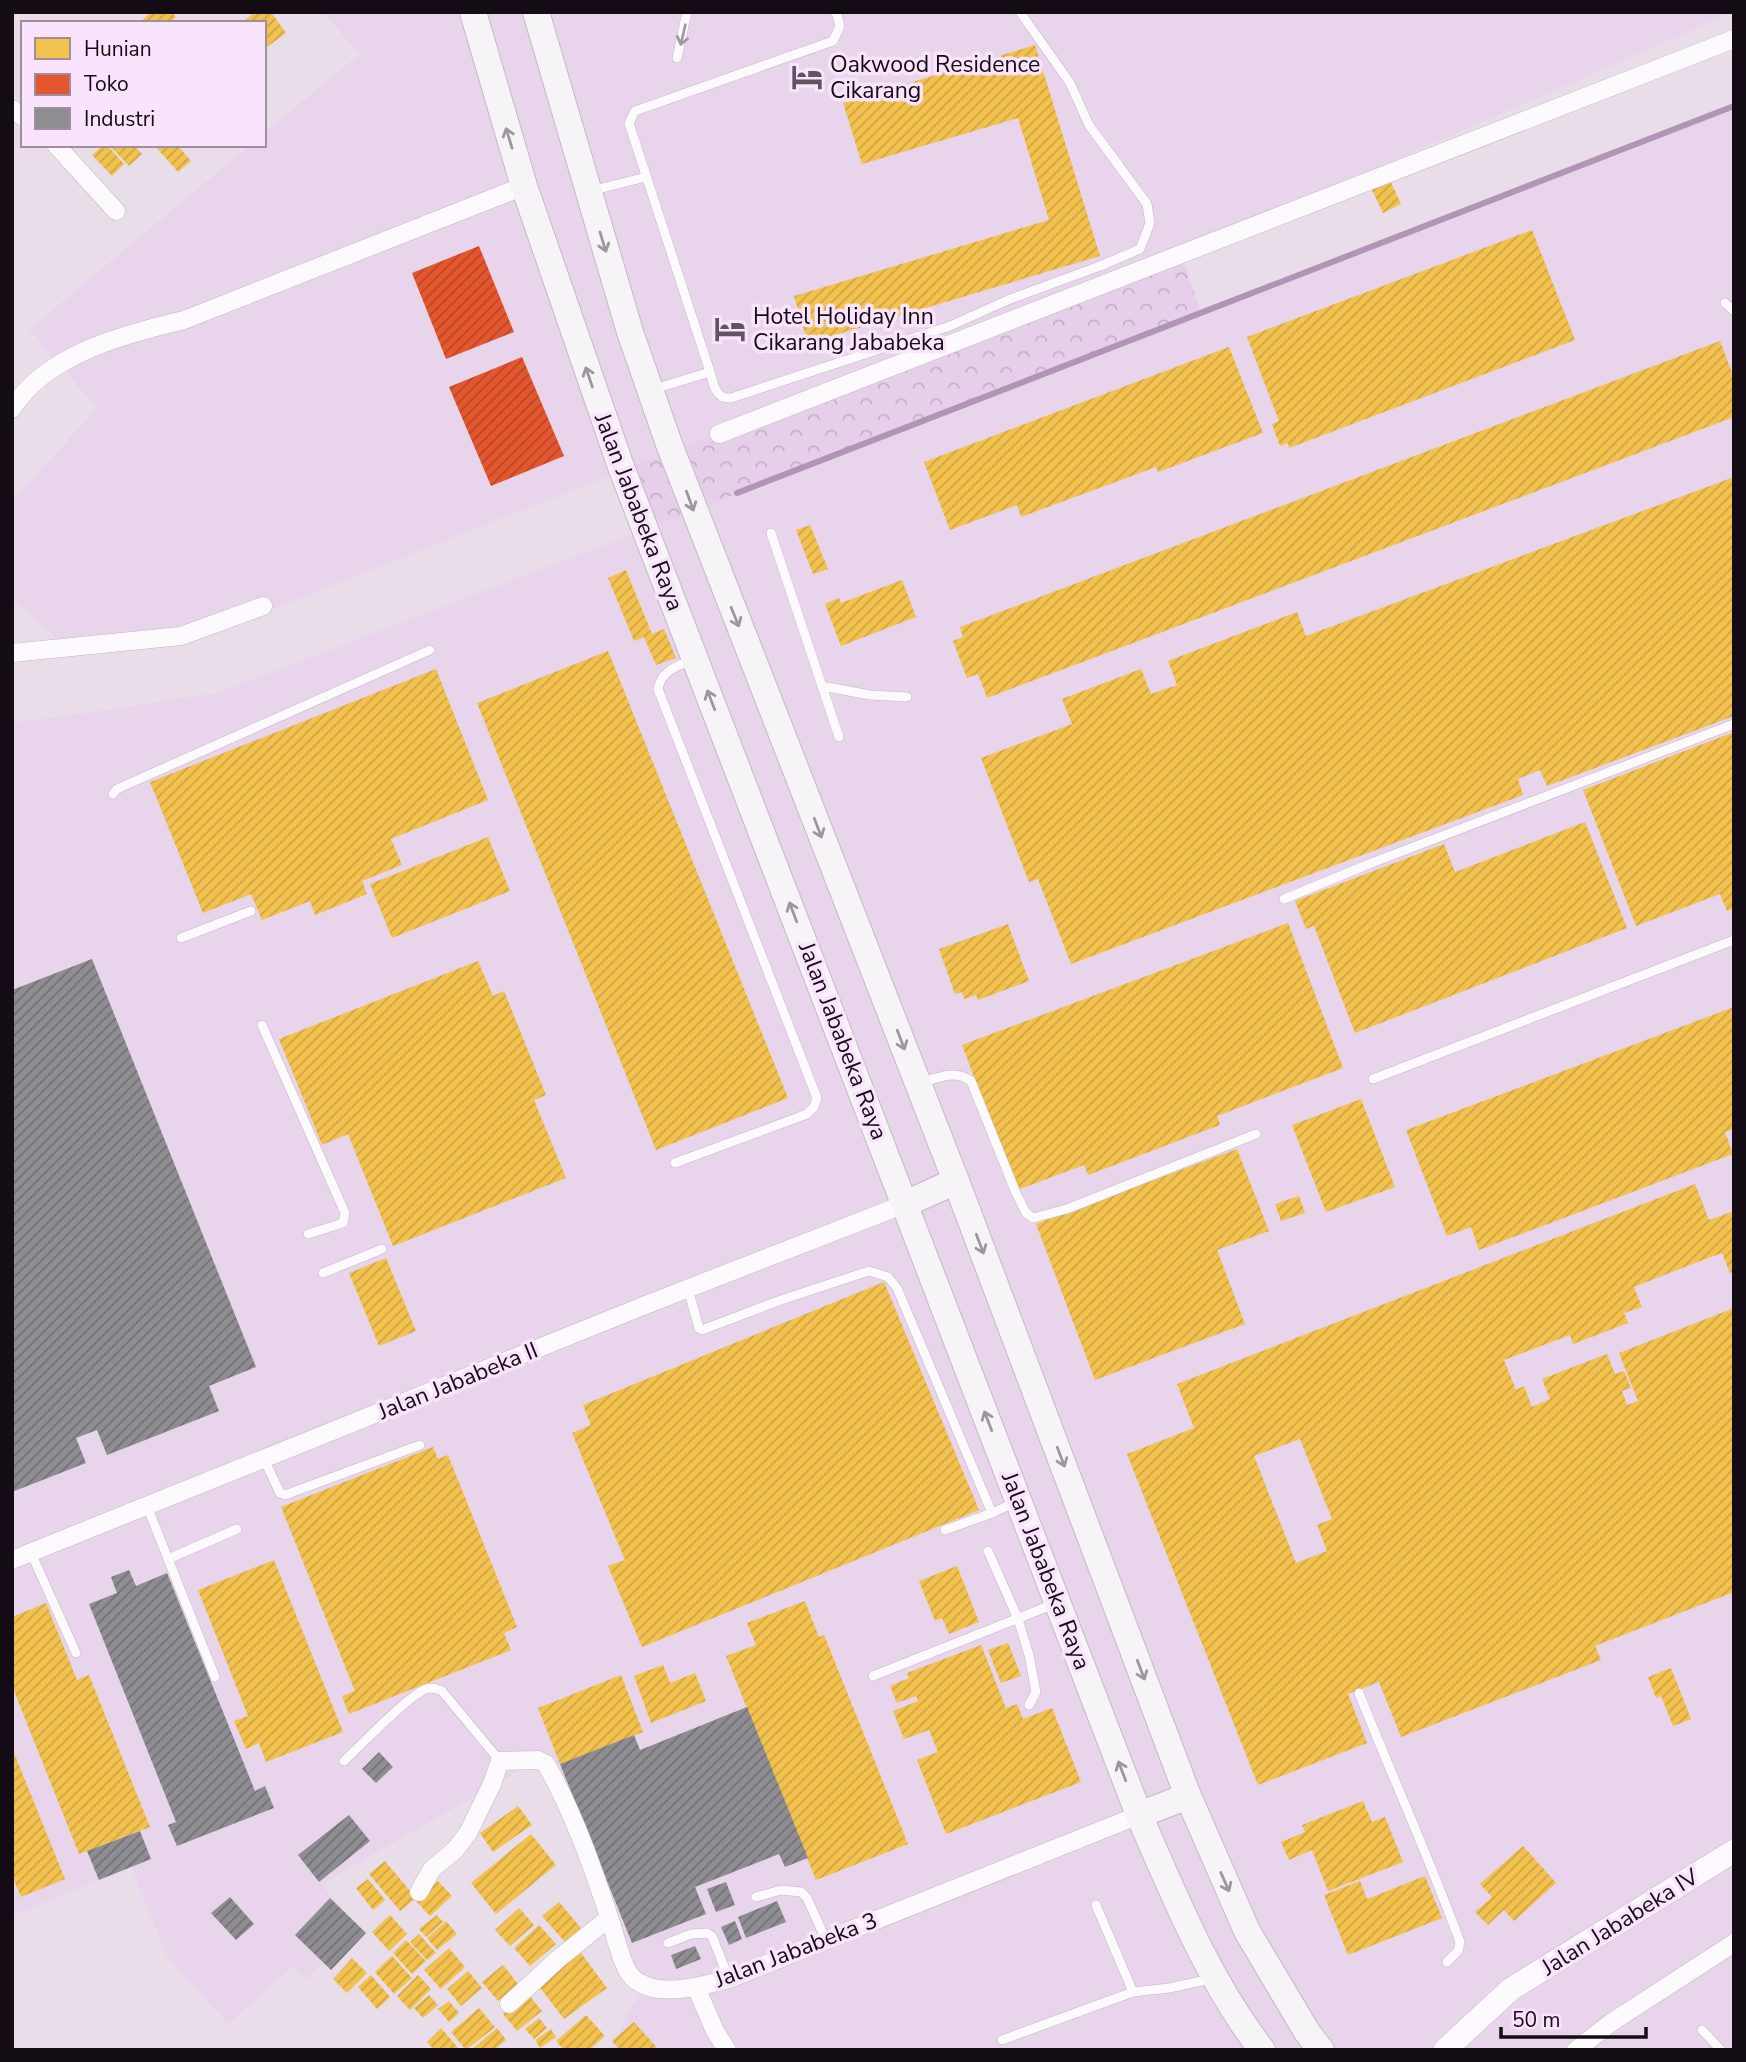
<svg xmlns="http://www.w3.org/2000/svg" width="1746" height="2062" viewBox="0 0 1746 2062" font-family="'Nunito Sans',sans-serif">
<defs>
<pattern id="forest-crowns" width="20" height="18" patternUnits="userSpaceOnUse" patternTransform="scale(1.75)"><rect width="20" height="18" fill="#e7ceeb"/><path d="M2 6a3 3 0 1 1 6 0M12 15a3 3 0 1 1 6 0" fill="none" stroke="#c5b0c9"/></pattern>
<pattern id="homes-hatch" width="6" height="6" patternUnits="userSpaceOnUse" patternTransform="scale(1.75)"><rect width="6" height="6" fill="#f2c14e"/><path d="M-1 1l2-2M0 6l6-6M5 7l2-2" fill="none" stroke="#cfa543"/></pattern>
<pattern id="shops-hatch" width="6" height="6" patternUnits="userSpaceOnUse" patternTransform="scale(1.75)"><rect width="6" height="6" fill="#e4572e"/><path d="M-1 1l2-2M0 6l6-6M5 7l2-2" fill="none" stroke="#b84626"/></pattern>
<pattern id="industry-hatch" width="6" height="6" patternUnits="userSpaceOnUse" patternTransform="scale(1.75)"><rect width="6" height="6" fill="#8d8d92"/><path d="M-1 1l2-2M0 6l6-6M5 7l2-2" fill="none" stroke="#727276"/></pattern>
</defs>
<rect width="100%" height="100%" fill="#e9ddea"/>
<path fill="#e8d4eb" d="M322,12H1733L1181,254L1200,310L1734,105V2050H609L647,1980L638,1973L547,1755L321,1884L361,1931L306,1979L292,1966L229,2024L168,1958L131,1866L12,1916V722L46,719L217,693L639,532L611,475L215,632L64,645L12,598V502L97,408L29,330L250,145H264V133L360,54Z"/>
<path fill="url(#forest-crowns)" d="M1181,254L1200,311L639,532L611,475Z"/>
<g fill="url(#homes-hatch)" fill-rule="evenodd">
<path d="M151,12H171L176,17L169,23H139Z"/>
<path d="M255,12H271L286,33L264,49V23H241Z"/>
<path d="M1035,45L1100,256L808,343L794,296L1049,220L1018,118L862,164L843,103Z"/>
<path d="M103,145H107L124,164L112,176L92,155Z"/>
<path d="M109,145H134L142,154L129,166Z"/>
<path d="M154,145H177L191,161L178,172Z"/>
<path d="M1388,176L1401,204L1383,213L1369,184Z"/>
<path d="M1532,230L1575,340L1289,448L1288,443L1280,446L1272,424L1279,421L1247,337Z"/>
<path d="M1720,341L1734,378V417L987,698L978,674L967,678L953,641L963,637L960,627Z"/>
<path d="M1229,347L1263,433L1158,472L1156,467L1021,517L1017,505L950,530L924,462Z"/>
<path d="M1734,477V716L1547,786L1540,770L1518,779L1523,795L1071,964L1038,879L1029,882L981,758L1072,724L1062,699L1141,669L1151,694L1177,685L1168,661L1297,612L1306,636Z"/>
<path d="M810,525L828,569L813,574L796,530Z"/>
<path d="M626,570L652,634L664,629L676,658L656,665L644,637L634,641L608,578Z"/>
<path d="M902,580L916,617L841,646L825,604L839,598L841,603Z"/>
<path d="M608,651L788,1098L656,1150L477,703Z"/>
<path d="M436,669L488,800L391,839L402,865L362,881L367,894L315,915L310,901L262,920L251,894L203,913L150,782Z"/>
<path d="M1734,732V908L1727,911L1720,894L1636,926L1583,790Z"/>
<path d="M1585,822L1627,928L1355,1033L1314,926L1306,929L1295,901L1444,844L1455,872Z"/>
<path d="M488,837L510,891L392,938L370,884Z"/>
<path d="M1288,923L1343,1068L1217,1116L1220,1125L1088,1175L1084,1165L1017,1190L962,1045Z"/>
<path d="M1008,924L1029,981L978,1000L976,995L964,999L962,992L955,994L939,949Z"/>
<path d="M478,961L493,996L504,991L546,1095L534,1100L566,1178L393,1246L348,1134L322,1145L279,1039Z"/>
<path d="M1734,1007V1129L1725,1132L1733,1154L1479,1250L1471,1227L1447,1236L1406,1130Z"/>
<path d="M1361,1099L1395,1187L1326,1212L1292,1125Z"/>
<path d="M1237,1149L1269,1231L1217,1250L1245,1324L1095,1380L1036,1224Z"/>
<path d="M1695,1184L1709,1220L1734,1211V1271L1730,1273L1722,1253L1695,1263L1634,1287L1642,1307L1624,1313L1628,1323L1573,1344L1570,1335L1504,1360L1516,1390L1524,1386L1532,1407L1550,1399L1542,1379L1607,1354L1615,1374L1624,1371L1631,1388L1622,1391L1627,1405L1638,1401L1619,1353L1734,1308V1592L1595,1646L1601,1660L1401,1737L1379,1682L1348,1694L1367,1743L1258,1785L1127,1454L1194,1428L1177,1384ZM1300,1439L1332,1519L1317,1525L1327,1551L1296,1563L1254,1456Z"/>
<path d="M1299,1196L1305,1213L1281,1221L1275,1204Z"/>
<path d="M386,1258L416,1331L379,1346L349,1273Z"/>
<path d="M884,1282L979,1510L642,1647L608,1566L625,1560L572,1433L591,1425L583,1405Z"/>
<path d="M433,1447L438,1459L448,1455L517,1627L504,1633L511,1650L349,1714L342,1696L355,1691L281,1507Z"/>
<path d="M274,1560L343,1732L266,1762L259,1743L246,1749L234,1721L248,1716L198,1590Z"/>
<path d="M957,1566L979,1622L949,1634L942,1618L935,1621L919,1581Z"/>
<path d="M805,1601L819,1637L824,1635L908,1844L816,1880L726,1656L756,1645L747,1623Z"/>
<path d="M46,1603L77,1680L89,1675L150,1827L79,1854L12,1686V1617Z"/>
<path d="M1008,1643L1021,1676L1001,1683L988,1650Z"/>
<path d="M981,1645L1006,1708L1017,1704L1023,1719L1052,1708L1081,1782L946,1834L917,1760L938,1752L929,1730L904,1739L893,1711L918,1701L916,1696L897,1703L890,1686L909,1678L907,1673Z"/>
<path d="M663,1665L670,1683L695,1673L706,1701L651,1723L634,1676Z"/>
<path d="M1671,1668L1691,1719L1673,1726L1661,1696L1656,1698L1648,1677Z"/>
<path d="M621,1675L643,1732L560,1764L538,1708Z"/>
<path d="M12,1748L65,1879L21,1897L12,1875Z"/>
<path d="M1363,1801L1372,1822L1385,1817L1403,1862L1328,1891L1312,1850L1289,1860L1281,1842L1305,1832L1302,1825Z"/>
<path d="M518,1806L532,1825L493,1852L480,1833Z"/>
<path d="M531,1834L556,1865L496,1914L471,1883Z"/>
<path d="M1523,1846L1556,1883L1514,1921L1504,1910L1488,1925L1475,1912L1492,1897L1480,1884Z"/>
<path d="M385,1861L416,1898L400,1911L369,1874Z"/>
<path d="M1425,1876L1442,1918L1348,1955L1324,1895L1360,1881L1367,1899Z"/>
<path d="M368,1879L385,1900L373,1910L356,1888Z"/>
<path d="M438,1881L452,1896L430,1916L416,1901Z"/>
<path d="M559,1902L581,1928L565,1942L542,1916Z"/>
<path d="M519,1908L534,1925L510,1946L495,1930Z"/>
<path d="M390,1915L407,1934L389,1951L372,1932Z"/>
<path d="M437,1915L443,1922L426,1937L419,1929Z"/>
<path d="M446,1921L457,1934L437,1950L427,1938Z"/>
<path d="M539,1925L556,1944L530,1966L514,1948Z"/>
<path d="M419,1934L436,1953L427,1960L410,1942Z"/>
<path d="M406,1940L426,1961L412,1974L393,1953Z"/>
<path d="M449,1948L465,1967L441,1989L424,1970Z"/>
<path d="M581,1953L607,1988L564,2019L538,1985Z"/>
<path d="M392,1956L412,1978L394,1994L375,1972Z"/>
<path d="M352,1958L367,1973L347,1993L333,1979Z"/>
<path d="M503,1965L518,1984L498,2001L482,1982Z"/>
<path d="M468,1971L482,1988L461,2006L447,1989Z"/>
<path d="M371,1975L390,1997L377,2009L358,1987Z"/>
<path d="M418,1975L431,1989L410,2010L397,1996Z"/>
<path d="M528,1994L542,2011L517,2031L503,2014Z"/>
<path d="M429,1995L438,2005L423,2018L414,2008Z"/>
<path d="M449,2001L459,2013L449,2022L438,2009Z"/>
<path d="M479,2008L495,2027L466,2050L451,2032Z"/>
<path d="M586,2015L605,2036L589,2050H564L556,2041Z"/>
<path d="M539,2018L547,2028L534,2039L525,2029Z"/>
<path d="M634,2022L659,2050H620L612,2041Z"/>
<path d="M441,2028L459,2049L458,2050H434L427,2042Z"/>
<path d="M497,2028L506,2040L494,2050H471Z"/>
<path d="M551,2029L556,2037L540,2048L535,2040Z"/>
</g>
<g fill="url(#shops-hatch)">
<path d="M479,246L514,332L446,359L412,273Z"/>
<path d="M522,357L564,456L491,486L449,387Z"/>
</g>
<g fill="url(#industry-hatch)">
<path d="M92,959L256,1367L209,1386L219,1411L107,1455L97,1430L76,1438L86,1463L12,1492V990Z"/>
<path d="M129,1570L136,1586L167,1573L255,1791L265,1786L274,1808L177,1846L168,1825L176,1822L89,1604L117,1593L111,1577Z"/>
<path d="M747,1707L808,1858L785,1867L779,1854L695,1887L706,1914L632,1943L560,1764L634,1735L640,1750Z"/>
<path d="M379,1752L393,1767L376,1783L362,1769Z"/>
<path d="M349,1815L370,1841L319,1882L298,1855Z"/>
<path d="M140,1831L151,1859L99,1880L87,1851Z"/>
<path d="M726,1882L735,1905L716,1912L707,1889Z"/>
<path d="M230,1897L254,1924L236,1940L211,1913Z"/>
<path d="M330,1898L366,1933L331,1970L295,1935Z"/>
<path d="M777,1901L786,1922L746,1938L738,1917Z"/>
<path d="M735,1921L742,1939L729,1945L721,1927Z"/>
<path d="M695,1946L701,1959L676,1969L671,1955Z"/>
</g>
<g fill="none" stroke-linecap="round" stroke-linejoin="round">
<path stroke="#b194b6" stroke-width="6" d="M737,493L1734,106"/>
<defs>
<g id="service">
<path d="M836,12L840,26L833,41L635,111L629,123L710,372C714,385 715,399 731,398L950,326L1008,300L1100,266L1140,249L1150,223L1147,204L1089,125L1070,83L1020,12"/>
<path d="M677,58L687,12"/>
<path d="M590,191L646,177"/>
<path d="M1725,303L1734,311"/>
<path d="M654,389L710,372"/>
<path d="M771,533L839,737"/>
<path d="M822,686L870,695L907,697"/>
<path d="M113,794L117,789L430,650"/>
<path d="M1284,899L1369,864L1734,724"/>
<path d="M181,938L251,911"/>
<path d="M262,1025L345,1213L343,1223L308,1234"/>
<path d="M1373,1079L1734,940"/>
<path d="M920,1083C937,1078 954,1069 971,1081L1016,1193L1026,1213L1033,1218L1067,1209L1256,1134"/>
<path d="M675,1163L807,1114L814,1107L817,1098L658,689C661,671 676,667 691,660"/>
<path d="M323,1273L382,1249"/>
<path d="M688,1289L699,1328L702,1330L778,1301L869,1271L888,1277L897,1288L992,1513L1016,1502"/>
<path d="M264,1459L280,1493L285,1495L420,1445"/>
<path d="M147,1506L215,1677"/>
<path d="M945,1530L992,1513"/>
<path d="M988,1551L1018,1619L1029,1655L1036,1692L1029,1705"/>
<path d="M31,1553L76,1653"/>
<path d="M168,1559L237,1529"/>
<path d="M873,1676L1054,1604"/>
<path d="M1359,1693C1392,1776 1429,1857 1460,1942L1458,1951L1447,1962"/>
<path d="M344,1761C359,1747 410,1694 426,1689C432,1687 437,1689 442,1691L500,1761"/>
<path d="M756,1897L781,1890L801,1892L807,1898L826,1940"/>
<path d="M1096,1905L1133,1992"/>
<path d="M668,1943L691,1934L707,1933L712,1936L729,1979"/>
<path d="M1702,2030L1721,2050"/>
<path d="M1002,2040L1133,1992L1169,1988L1211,1979"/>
</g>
<g id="minor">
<path d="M12,109L23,117"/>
<path d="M56,145L116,211"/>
<path d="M12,409C46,354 125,334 184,320L524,186"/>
<path d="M719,434L1734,39"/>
<path d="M12,653L181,636L263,606"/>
<path d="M12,1560L643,1306L905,1204"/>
<path d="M419,1892L432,1869L455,1850L468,1833L492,1784L500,1761L538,1760L546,1764C573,1812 592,1865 609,1917C615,1934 618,1951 626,1968C629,1974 633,1980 640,1983C663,1997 705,1985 729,1979L1139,1815"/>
<path d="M696,1987L715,2031L727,2050"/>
<path d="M509,2004L558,1959L609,1918"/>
<path d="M1576,2050L1612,2022L1734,1943"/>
</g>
<path id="tertiary" d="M1445,2050L1511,1989L1734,1851"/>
<g id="secondary">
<path d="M473,12L524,186L620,464L1139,1815C1174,1895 1208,1980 1262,2050"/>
<path d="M536,12L630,332L669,444L956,1181L1188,1796L1247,1931L1307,2032L1321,2050"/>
<path d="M905,1204L956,1181"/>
<path d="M1139,1815L1188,1796"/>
</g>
</defs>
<use href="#service" stroke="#c2b9c3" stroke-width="10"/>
<use href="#minor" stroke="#c2b9c3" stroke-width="19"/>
<use href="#tertiary" stroke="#c2b9c3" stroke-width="24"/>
<use href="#secondary" stroke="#c2b9c3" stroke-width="28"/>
<use href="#service" stroke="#fcfafc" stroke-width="9"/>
<use href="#minor" stroke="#fcfafc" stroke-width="18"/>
<use href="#tertiary" stroke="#fcfafc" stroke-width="23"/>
<use href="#secondary" stroke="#f7f4f8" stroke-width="26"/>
</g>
<defs><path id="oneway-shaft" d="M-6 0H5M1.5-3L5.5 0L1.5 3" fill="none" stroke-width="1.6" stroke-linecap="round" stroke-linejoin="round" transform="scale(1.75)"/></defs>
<use stroke="#9f9ba0" href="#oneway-shaft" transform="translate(683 35) rotate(103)"/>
<g stroke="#9c979d">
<use href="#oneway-shaft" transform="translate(509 138) rotate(-107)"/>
<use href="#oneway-shaft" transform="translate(603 242) rotate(73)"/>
<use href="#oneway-shaft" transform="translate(589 377) rotate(-109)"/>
<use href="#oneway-shaft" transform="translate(690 501) rotate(70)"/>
<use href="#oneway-shaft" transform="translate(735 617) rotate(68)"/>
<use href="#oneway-shaft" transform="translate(711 700) rotate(-111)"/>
<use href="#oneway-shaft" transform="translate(818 828) rotate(69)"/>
<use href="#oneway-shaft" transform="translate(793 912) rotate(-111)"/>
<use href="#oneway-shaft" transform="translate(901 1040) rotate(69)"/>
<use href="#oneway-shaft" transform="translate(980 1244) rotate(69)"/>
<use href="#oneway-shaft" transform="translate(988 1421) rotate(-111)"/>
<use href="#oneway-shaft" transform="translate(1061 1457) rotate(69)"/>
<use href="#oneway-shaft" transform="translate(1141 1670) rotate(69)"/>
<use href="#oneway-shaft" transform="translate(1122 1771) rotate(-111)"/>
<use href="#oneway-shaft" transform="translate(1225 1882) rotate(66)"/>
</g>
<defs>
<symbol id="hotel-bare" viewBox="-9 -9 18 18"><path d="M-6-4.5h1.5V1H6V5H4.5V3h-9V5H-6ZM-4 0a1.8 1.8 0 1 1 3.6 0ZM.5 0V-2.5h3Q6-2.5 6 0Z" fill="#5f5560" stroke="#fae4fd" stroke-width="2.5" paint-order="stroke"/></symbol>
</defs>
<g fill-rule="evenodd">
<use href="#hotel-bare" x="785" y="55" width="44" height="44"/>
<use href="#hotel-bare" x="708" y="307" width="44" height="44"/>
</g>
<g text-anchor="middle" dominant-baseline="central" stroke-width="7" stroke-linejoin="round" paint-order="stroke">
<g font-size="23" fill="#140c15" stroke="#fae4fd" text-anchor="start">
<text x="830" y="64">Oakwood Residence<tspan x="830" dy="26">Cikarang</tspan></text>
<text x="753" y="316">Hotel Holiday Inn<tspan x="753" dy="26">Cikarang Jababeka</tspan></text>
</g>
<g font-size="23" fill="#140c15" stroke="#fae4fd">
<text transform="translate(639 512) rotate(69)">Jalan Jababeka Raya</text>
<text transform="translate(843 1041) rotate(69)">Jalan Jababeka Raya</text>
<text transform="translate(458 1381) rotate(-22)">Jalan Jababeka II</text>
<text transform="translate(1046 1571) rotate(69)">Jalan Jababeka Raya</text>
<text transform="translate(1620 1922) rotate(-32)">Jalan Jababeka IV</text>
<text transform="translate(796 1950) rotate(-21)">Jalan Jababeka 3</text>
</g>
</g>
<rect width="1746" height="2062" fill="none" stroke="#140c15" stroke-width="28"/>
<rect x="21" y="21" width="245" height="126" fill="#fae4fd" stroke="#9e8ea0" stroke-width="2"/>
<rect x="35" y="38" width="35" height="21" fill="#f2c14e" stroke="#9e8ea0" stroke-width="2"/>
<text x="84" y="56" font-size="21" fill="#140c15">Hunian</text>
<rect x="35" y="74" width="35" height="21" fill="#e4572e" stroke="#9e8ea0" stroke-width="2"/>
<text x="84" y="91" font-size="21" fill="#140c15">Toko</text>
<rect x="35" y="108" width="35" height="21" fill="#8d8d92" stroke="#9e8ea0" stroke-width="2"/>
<text x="84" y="126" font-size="21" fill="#140c15">Industri</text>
<path d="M1501 2027v10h145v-10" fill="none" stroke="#140c15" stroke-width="3.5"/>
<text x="1512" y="2027" font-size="21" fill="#140c15" stroke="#fae4fd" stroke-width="5" paint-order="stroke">50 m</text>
</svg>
